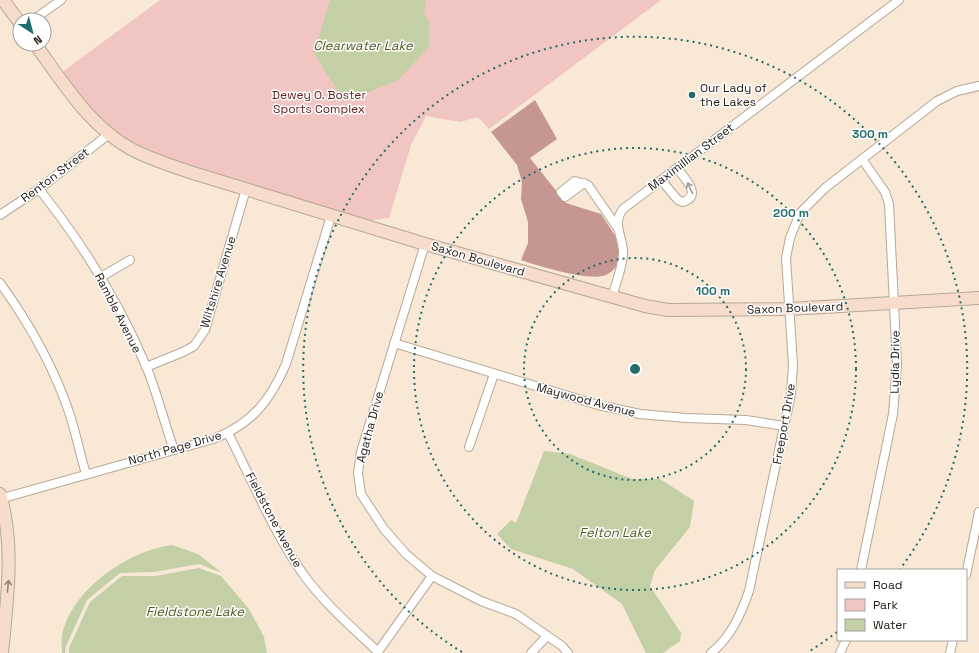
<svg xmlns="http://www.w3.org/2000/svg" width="979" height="653" viewBox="0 0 979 653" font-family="'Space Grotesk',sans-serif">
<rect width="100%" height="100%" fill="#f8e8d5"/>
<path fill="#f1c5c1" d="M160,0H661L489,129L478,117L460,122L426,116L411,145L389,218L365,221L144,151L119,135L98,118L61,73Z"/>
<path fill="#c69792" d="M535,100L557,139L530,158L566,203L601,214L616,237L619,253L616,267C613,270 610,273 606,275C589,282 539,266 521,260L528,243V222L521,199L522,182L517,165L491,132Z"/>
<g fill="#c3cfa5">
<path d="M330,0H426L424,14L429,22V47L398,80L362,95L340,93L326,73L314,52Z"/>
<path d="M544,451L570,454L632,479H660L694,501L690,527L655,570L650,586L681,633L680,641L663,653H646L622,604L573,569L511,549L497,534L511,520L516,523Z"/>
<path d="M172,545L198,554L222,573L199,564L154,572L120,573L87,600L66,646L65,653H62C62,647 61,640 62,635C72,589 128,551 172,545Z"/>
<path d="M199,568L221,576L249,609L264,637L267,653H69V648L90,602L122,576H155Z"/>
</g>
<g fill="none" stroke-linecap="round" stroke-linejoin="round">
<defs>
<g id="minor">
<path d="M33,20L61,0"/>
<path d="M661,180L678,200L683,202C703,195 684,178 677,168"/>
<path d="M584,183L565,197L561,192L575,181L588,185L617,227"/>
<path d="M39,189C82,243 119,302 146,366C157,392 164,422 174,450"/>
<path d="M0,215L39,189L109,134"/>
<path d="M425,244L361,452L358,473L361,494L384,529L406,554L432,576L481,601L516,614L562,646L568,653"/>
<path d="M101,277L130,260"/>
<path d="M0,283C29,323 54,367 70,415C76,434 80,454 86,474"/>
<path d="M612,297C616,283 622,269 623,254C624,237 611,225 623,209L899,0"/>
<path d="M394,343L598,405L640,414L686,418L746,420L784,426"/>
<path d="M146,367L183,352L194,346L205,330L246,189"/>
<path d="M228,433C252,480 275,536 306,578C327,606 353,628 378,652"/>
<path d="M469,447L494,374"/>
<path d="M0,499L213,439C252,424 270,401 286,364L331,216"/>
<path d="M861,570L893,414L897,365L889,204L885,192L862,159"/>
<path d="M966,575L979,512"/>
<path d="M377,653L432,576"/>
<path d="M531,653L547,636"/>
<path d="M711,653C731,637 741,614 749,591L791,394L793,365L786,258L790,238L800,213L825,188L937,101L957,91L979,86"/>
<path d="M840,653L846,640"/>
<path d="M950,653L953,640"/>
</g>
<g id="secondary">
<path d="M3,0L20,23"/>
<path d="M35,44C62,81 89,126 131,149C150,159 172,166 193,173L425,244L645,306L668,310L789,309L979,298"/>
<path d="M0,494C15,546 7,600 2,653"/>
</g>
</defs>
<use href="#minor" stroke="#b7a897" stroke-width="10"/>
<use href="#secondary" stroke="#b7a897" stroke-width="14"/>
<use href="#minor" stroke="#fff" stroke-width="8"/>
<use href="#secondary" stroke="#f8dccb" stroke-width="12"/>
</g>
<defs><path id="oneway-shaft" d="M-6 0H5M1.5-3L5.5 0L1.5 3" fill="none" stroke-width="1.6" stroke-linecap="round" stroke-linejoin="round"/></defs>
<use stroke="#9a9894" href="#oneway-shaft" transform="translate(690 188) rotate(-115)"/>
<use stroke="#968478" href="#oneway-shaft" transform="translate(8 586) rotate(-85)"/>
<g fill="none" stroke="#226d6a" stroke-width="2" stroke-dasharray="2 4">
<circle cx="635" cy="369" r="111"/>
<circle cx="635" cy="369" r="221"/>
<path d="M837 632A332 332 0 0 1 808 652M462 652A332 332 0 1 1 900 569"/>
</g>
<circle fill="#226d6a" stroke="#fff" stroke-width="1.5" cx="692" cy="95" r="4"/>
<g text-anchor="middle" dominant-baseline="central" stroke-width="3" stroke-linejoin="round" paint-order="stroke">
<g font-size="12" fill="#1e1912" stroke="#fff" text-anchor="start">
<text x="700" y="88">Our Lady of<tspan x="700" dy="14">the Lakes</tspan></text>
</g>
<g font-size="12" fill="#602422" stroke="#fff">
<text x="319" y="95">Dewey O. Boster<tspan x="319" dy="14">Sports Complex</tspan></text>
</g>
<g font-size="12" fill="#1e1912" stroke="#fff">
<text transform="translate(691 157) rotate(-37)">Maximillian Street</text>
<text transform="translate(55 175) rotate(-37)">Renton Street</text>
<text transform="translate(478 259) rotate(16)">Saxon Boulevard</text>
<text transform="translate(218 282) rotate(-73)">Wiltshire Avenue</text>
<text transform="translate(795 308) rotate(-2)">Saxon Boulevard</text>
<text transform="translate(118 313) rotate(63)">Ramble Avenue</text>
<text transform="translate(895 362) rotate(-89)">Lydia Drive</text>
<text transform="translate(586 400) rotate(15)">Maywood Avenue</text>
<text transform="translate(784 424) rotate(-80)">Freeport Drive</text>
<text transform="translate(370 427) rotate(-75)">Agatha Drive</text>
<text transform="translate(175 448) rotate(-16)">North Page Drive</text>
<text transform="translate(274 520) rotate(62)">Fieldstone Avenue</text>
</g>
<g font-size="13" font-style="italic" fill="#4d5a1b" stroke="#fff">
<text x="363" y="45">Clearwater Lake</text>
<text x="615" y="532">Felton Lake</text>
<text x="195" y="611">Fieldstone Lake</text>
</g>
</g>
<circle cx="635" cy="369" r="6" fill="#226d6a" stroke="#fff" stroke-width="2"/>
<g font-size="12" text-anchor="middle" font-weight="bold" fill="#226d6a" stroke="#fff" stroke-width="3" stroke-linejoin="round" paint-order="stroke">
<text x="870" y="138">300 m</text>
<text x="791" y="217">200 m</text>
<text x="713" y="295">100 m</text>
</g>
<rect x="837" y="569" width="130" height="72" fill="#ffffff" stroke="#a5a3a0"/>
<rect x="845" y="582" width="20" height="6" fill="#f8dccb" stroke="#a5a3a0"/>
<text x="873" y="589" font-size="12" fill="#1e1912">Road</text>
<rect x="845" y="599" width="20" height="12" fill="#f1c5c1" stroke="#a5a3a0"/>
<text x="873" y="609" font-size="12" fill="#1e1912">Park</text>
<rect x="845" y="619" width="20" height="12" fill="#c3cfa5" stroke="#a5a3a0"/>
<text x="873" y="629" font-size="12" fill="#1e1912">Water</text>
<g transform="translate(32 32) rotate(144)"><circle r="19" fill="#ffffff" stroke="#a5a3a0"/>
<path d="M0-3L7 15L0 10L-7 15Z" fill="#226d6a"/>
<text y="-6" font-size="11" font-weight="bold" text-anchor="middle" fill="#1e1912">N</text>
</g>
</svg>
